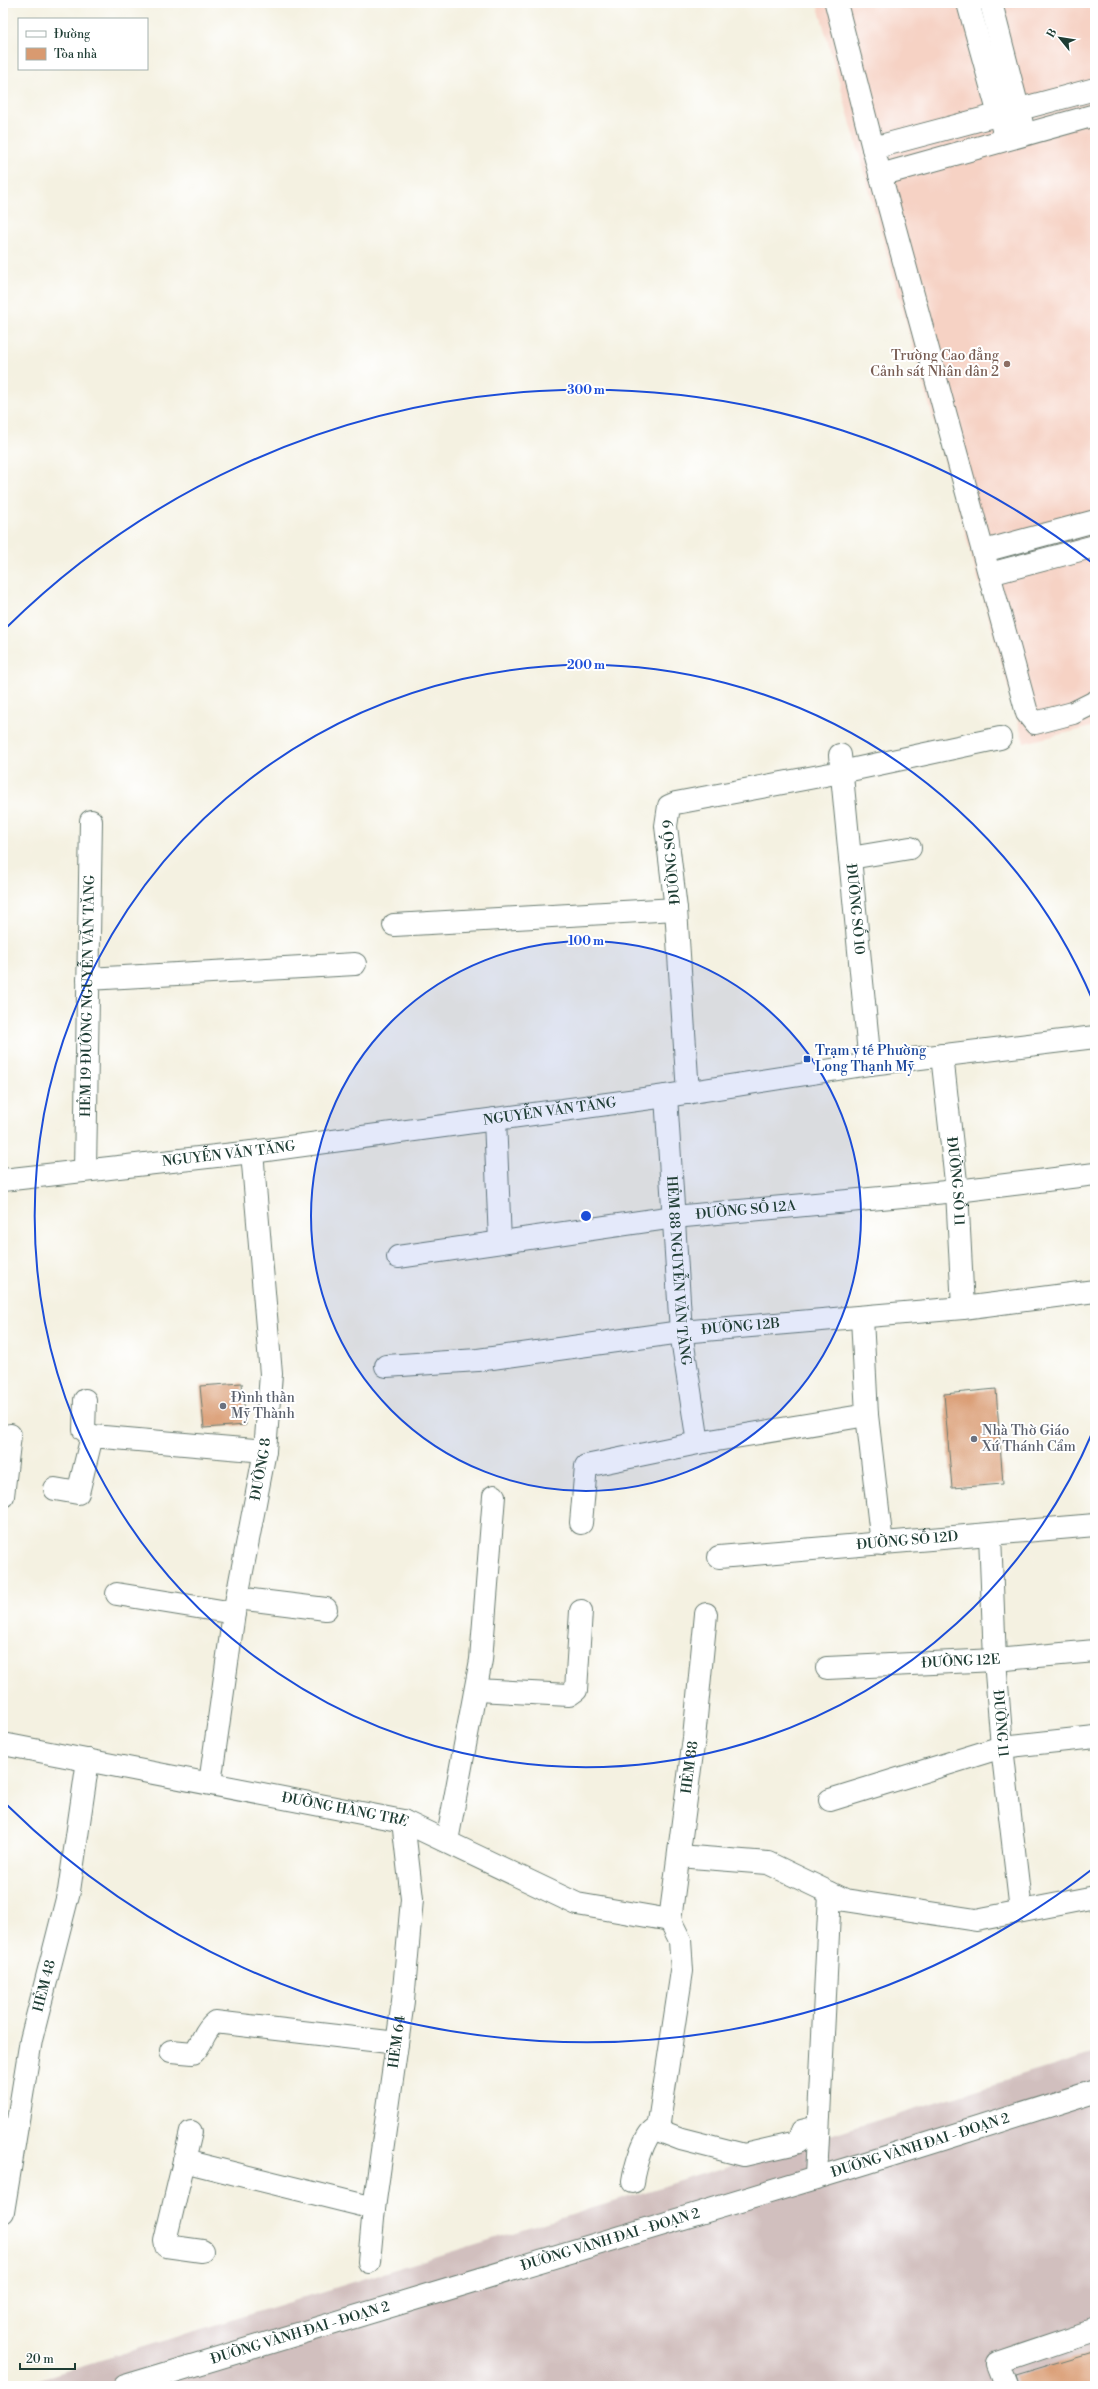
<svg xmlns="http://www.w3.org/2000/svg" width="1098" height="2389" viewBox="0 0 1098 2389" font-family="'Libre Bodoni',serif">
<rect width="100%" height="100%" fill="#fff"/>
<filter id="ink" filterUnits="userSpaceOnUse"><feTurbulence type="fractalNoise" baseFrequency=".025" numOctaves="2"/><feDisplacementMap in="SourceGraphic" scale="8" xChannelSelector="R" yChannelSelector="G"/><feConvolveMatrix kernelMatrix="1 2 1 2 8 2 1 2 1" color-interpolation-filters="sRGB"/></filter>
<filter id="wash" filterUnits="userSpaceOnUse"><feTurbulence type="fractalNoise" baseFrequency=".012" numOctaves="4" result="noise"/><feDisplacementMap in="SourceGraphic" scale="16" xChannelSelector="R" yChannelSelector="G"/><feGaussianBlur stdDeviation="0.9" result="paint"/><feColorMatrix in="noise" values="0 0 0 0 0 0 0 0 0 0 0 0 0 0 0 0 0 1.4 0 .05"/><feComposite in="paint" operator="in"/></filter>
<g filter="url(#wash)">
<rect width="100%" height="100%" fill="#f4f1e1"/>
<path fill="#f6d2c4" d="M817,3H1095V726L1024,743Z"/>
<path fill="#d1bfbe" d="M1095,2053V2386H17Z"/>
<g id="blocks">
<g fill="#d99a70">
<path d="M242,1383L246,1425L204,1428L200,1386Z"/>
<path d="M996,1389L1003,1484L952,1488L944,1394Z"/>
<path d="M1095,2352V2386H1018L1015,2376Z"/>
</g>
</g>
</g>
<g filter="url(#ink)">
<use href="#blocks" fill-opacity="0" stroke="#6a7c71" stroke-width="1"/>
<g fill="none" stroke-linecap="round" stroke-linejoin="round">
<defs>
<g id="minor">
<path d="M836,3L873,148L1027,713L1035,723L1073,713L1095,702"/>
<path d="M968,3L1003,129"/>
<path d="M991,3L1022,124"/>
<path d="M873,148L1095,89"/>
<path d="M880,175L1095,115"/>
<path d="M984,551L1095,521"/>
<path d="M990,574L1095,546"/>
<path id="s1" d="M840,755L870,1064"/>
<path d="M850,858L910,848"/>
<path d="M394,925L676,909"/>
<path d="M88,979L355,964"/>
<path id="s2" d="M942,1055L957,1191L963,1308"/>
<path d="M688,1093L676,909L666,826L669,806L676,803L841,772L1000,738"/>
<path id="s3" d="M666,1096L681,1332L698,1443"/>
<path d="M495,1119L500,1242"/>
<path id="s4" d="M85,1170L91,821"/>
<path id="s5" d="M398,1257L674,1217L957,1191L1095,1174"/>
<path d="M862,1318L867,1415L882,1544"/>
<path id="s6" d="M386,1366L478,1360L681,1332L963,1308L1095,1291"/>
<path d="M85,1400L84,1430L92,1436"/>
<path d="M55,1489L78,1493L92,1436L265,1451"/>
<path d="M3,1496L10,1435"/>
<path d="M581,1523L586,1466L698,1443L867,1415"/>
<path id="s7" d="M990,1535L995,1660L1002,1747L1021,1911"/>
<path id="s8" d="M719,1557L1095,1525"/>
<path d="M117,1594L234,1613"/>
<path d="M237,1598L326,1609"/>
<path id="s9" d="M827,1668L995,1660L1095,1651"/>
<path d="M477,1690L569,1695L576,1690L581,1611"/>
<path id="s10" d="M3,1744L403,1821L577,1904L670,1920"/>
<path id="s11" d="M210,1783L234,1613L265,1451L271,1374L252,1152"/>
<path d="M830,1800L1002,1747L1095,1737"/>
<path d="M447,1841L481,1660L494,1496"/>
<path d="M679,1856L768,1863L845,1900L976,1920L1095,1897"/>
<path id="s12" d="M670,1920L694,1738L706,1614"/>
<path d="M171,2051L193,2053C203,2044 203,2031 215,2022L397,2043"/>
<path d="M658,2129L682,1971L680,1940L670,1920"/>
<path d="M191,2132L165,2241L166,2246L202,2251"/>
<path d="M184,2161L374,2208"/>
<path d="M816,2177L830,1893"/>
<path d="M633,2182C635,2169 644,2134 655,2129L681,2139L744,2155L792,2144L798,2142L802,2131L818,2127"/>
<path id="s13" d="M3,2212L31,2040L69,1891L88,1760"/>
<path id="s14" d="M369,2262L374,2208L403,2001L412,1899L403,1821"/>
<path id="s15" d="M125,2386L866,2163L1095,2091"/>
<path d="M1006,2386L997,2363L1095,2330"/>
</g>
<g id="major">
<path id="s16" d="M3,1180L252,1152L666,1096L870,1064L1095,1037"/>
</g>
</defs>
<use href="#minor" stroke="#6a7c71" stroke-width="24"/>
<use href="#major" stroke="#6a7c71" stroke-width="24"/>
<use href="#minor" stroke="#fff" stroke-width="22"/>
<use href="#major" stroke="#fff" stroke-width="22"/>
</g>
</g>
<circle cx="586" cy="1216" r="275" fill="#1d4ed8" fill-opacity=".12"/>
<g fill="none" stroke="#1d4ed8" stroke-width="2">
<circle cx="586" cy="1216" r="275"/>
<path d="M1093 1431A551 551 0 1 1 1093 1001"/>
<path d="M1095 1867A826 826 0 0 1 7 1805M7 627A826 826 0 0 1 1095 565"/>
</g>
<circle fill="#8d6e63" stroke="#fff" stroke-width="1.5" cx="1007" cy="364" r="4"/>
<rect fill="#1a4fb4" stroke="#fff" stroke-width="1.5" x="803" y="1055" width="8" height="8" rx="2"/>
<g fill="#6b7280" stroke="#fff" stroke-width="1.5">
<circle cx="223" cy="1406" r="4"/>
<circle cx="974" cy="1439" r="4"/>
</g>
<g text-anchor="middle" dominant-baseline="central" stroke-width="4" stroke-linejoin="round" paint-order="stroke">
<g font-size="14" fill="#785e54" stroke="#fff" text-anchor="end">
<text x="999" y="356">Trường Cao đẳng<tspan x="999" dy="16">Cảnh sát Nhân dân 2</tspan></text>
</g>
<g font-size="14" fill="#1f3d34" stroke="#fff">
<text transform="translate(672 862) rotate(-95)">ĐƯỜNG SỐ 9</text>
<text stroke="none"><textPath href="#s1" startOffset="155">ĐƯỜNG SỐ 10</textPath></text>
<text stroke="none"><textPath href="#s4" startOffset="174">HẺM 19 ĐƯỜNG NGUYỄN VĂN TĂNG</textPath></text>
<text stroke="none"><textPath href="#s16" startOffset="551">NGUYỄN VĂN TĂNG</textPath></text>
<text stroke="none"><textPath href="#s16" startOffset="227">NGUYỄN VĂN TĂNG</textPath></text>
<text stroke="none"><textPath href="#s2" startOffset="127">ĐƯỜNG SỐ 11</textPath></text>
<text stroke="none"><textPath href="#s5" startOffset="351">ĐƯỜNG SỐ 12A</textPath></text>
<text stroke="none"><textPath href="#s3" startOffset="175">HẺM 88 NGUYỄN VĂN TĂNG</textPath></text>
<text stroke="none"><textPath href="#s6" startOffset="357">ĐƯỜNG 12B</textPath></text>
<text stroke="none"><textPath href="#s11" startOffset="318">ĐƯỜNG 8</textPath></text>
<text stroke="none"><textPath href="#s8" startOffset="189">ĐƯỜNG SỐ 12D</textPath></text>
<text stroke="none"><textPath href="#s9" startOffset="134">ĐƯỜNG 12E</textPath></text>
<text stroke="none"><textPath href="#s7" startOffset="189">ĐƯỜNG 11</textPath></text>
<text stroke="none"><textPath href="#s12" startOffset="154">HẺM 88</textPath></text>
<text stroke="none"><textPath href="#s10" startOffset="348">ĐƯỜNG HÀNG TRE</textPath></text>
<text stroke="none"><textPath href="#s13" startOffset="230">HẺM 48</textPath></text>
<text stroke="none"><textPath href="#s14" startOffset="222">HẺM 64</textPath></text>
<text stroke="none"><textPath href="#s15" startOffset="831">ĐƯỜNG VÀNH ĐAI - ĐOẠN 2</textPath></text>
<text stroke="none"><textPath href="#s15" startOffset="507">ĐƯỜNG VÀNH ĐAI - ĐOẠN 2</textPath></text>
<text stroke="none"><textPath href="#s15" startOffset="183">ĐƯỜNG VÀNH ĐAI - ĐOẠN 2</textPath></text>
</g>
<g font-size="14" fill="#164399" stroke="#fff" text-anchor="start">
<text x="815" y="1051">Trạm y tế Phường<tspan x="815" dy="16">Long Thạnh Mỹ</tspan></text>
</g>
<g font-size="14" fill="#5b616d" stroke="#fff" text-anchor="start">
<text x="231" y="1398">Đình thần<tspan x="231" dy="16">Mỹ Thành</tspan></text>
<text x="982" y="1431">Nhà Thờ Giáo<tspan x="982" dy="16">Xứ Thánh Cẩm</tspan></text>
</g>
</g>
<circle cx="586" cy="1216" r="6" fill="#1d4ed8" stroke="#fff" stroke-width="2"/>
<g font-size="12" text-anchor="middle" font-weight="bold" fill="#1d4ed8" stroke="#fff" stroke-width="4" stroke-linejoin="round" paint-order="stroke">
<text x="586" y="394">300 m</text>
<text x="586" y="669">200 m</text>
<text x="586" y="945">100 m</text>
</g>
<rect width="1098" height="2389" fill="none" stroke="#fff" stroke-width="16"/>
<rect x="18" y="18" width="130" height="52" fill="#ffffff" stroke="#a5b1ae"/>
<rect x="26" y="31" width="20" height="6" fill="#ffffff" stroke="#a5b1ae"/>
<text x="54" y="38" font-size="12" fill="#1f3d34">Đường</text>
<rect x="26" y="48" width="20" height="12" fill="#d99a70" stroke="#a5b1ae"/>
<text x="54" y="58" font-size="12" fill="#1f3d34">Tòa nhà</text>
<g transform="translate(1060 38) rotate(300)" stroke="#ffffff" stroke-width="3" paint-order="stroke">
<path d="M0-3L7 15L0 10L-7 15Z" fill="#1f3d34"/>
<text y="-6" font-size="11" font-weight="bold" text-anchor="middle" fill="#1f3d34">B</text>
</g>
<path d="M20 2363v6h55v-6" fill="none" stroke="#1f3d34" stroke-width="2"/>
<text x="26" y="2363" font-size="12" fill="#1f3d34" stroke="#ffffff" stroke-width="3" paint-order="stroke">20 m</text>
</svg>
